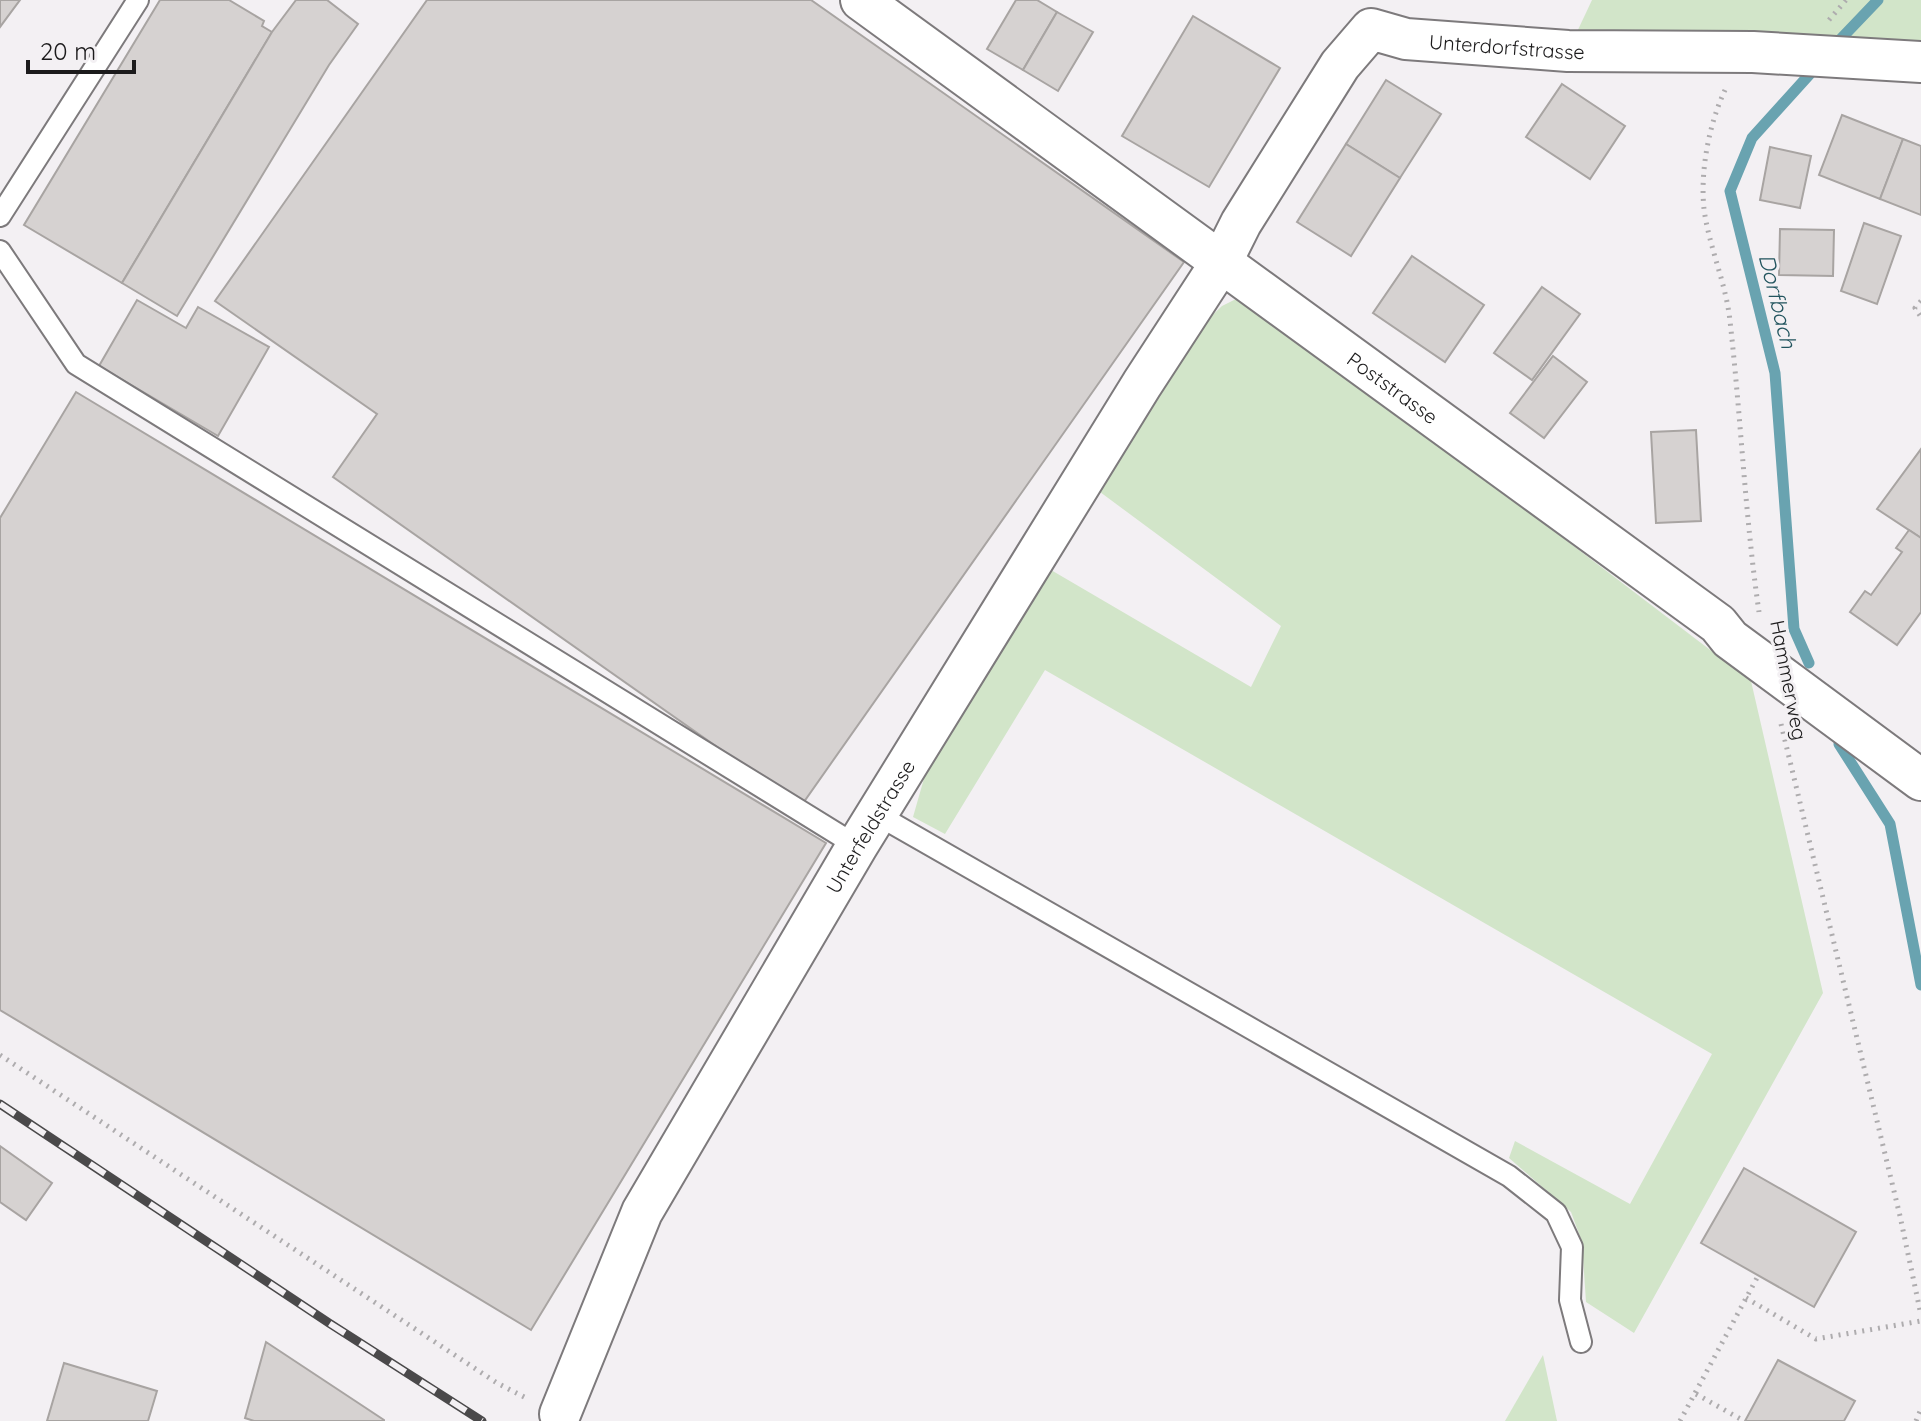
<svg xmlns="http://www.w3.org/2000/svg" width="1921" height="1421" viewBox="0 0 1921 1421" font-family="Quicksand,sans-serif">
<rect width="100%" height="100%" fill="#f3f0f3"/>
<g fill="#d2e5c9">
<path d="M1592,0H1921V62L1568,51Z"/>
<path d="M1244,295L1751,681L1823,993L1634,1333L1586,1302L1582,1242L1571,1212L1509,1158L1515,1141L1630,1204L1712,1054L1045,670L945,834L913,817L927,768L1051,570L1251,687L1281,626L1100,492L1201,326L1222,306Z"/>
<path d="M1543,1355L1557,1421H1505Z"/>
</g>
<g fill="none" stroke-linecap="round" stroke-linejoin="round">
<g stroke="#69a3b0" stroke-width="11">
<path d="M1834,46L1878,0"/>
<path d="M1809,663L1794,629L1775,373L1730,191L1752,138L1818,65"/>
<path d="M1839,744L1890,824L1921,985"/>
</g>
</g>
<g fill="#d6d2d1" stroke="#a8a4a2" stroke-width="2">
<path d="M0,0H20L0,27Z"/>
<path d="M160,0H229L264,21L262,26L272,32L122,283L24,225Z"/>
<path d="M296,0H327L358,24L329,65L177,316L122,283L272,32Z"/>
<path d="M427,0H811L1184,262L801,806L333,477L377,414L215,301Z"/>
<path d="M1016,0H1037L1057,12L1023,70L987,49Z"/>
<path d="M1057,12L1093,32L1058,91L1023,70Z"/>
<path d="M1193,16L1280,68L1209,187L1122,136Z"/>
<path d="M1386,80L1441,114L1400,178L1346,144Z"/>
<path d="M1562,84L1625,126L1590,179L1526,137Z"/>
<path d="M1842,115L1903,139L1880,199L1819,175Z"/>
<path d="M1903,139L1921,146V215L1880,199Z"/>
<path d="M1346,144L1400,178L1351,256L1297,222Z"/>
<path d="M1770,147L1811,156L1800,208L1760,200Z"/>
<path d="M1864,223L1901,236L1877,304L1841,291Z"/>
<path d="M1780,229L1834,230L1833,276L1779,275Z"/>
<path d="M1412,256L1484,305L1445,362L1373,313Z"/>
<path d="M1542,287L1580,314L1532,380L1494,353Z"/>
<path d="M137,300L186,328L198,307L269,347L218,436L99,366Z"/>
<path d="M1553,356L1587,382L1544,438L1510,413Z"/>
<path d="M76,392L826,843L531,1330L0,1010V518Z"/>
<path d="M1696,430L1701,521L1656,523L1651,432Z"/>
<path d="M1921,449V538L1877,509Z"/>
<path d="M1909,530L1921,538V612L1897,645L1850,612L1865,591L1871,595L1902,552L1896,548Z"/>
<path d="M0,1146L52,1183L26,1220L0,1202Z"/>
<path d="M1744,1168L1856,1232L1814,1307L1701,1243Z"/>
<path d="M266,1342L384,1420V1421H254L245,1418Z"/>
<path d="M1778,1360L1855,1401L1844,1421H1745Z"/>
<path d="M64,1363L157,1391L148,1421H47Z"/>
</g>
<g fill="none" stroke-linecap="round" stroke-linejoin="round">
<defs>
<g id="service">
<path d="M0,216L138,0"/>
<path d="M0,251L76,364L857,846"/>
<path d="M876,814L1509,1176L1556,1213L1572,1247L1570,1300L1581,1342"/>
</g>
<g id="minor">
<path id="s1" d="M861,0L1718,624L1730,639L1921,780"/>
<path id="s2" d="M560,1414L642,1212L857,846L1142,384L1222,261L1241,223L1340,65L1371,29L1406,39L1568,51L1753,52L1921,62"/>
</g>
</defs>
<use href="#service" stroke="#7d7a7c" stroke-width="24"/>
<use href="#minor" stroke="#7d7a7c" stroke-width="44"/>
<g stroke="#aeacae" stroke-width="5" stroke-dasharray="2 6" stroke-linecap="butt">
<path d="M1829,20L1846,0"/>
<path d="M1725,90C1709,124 1700,171 1704,209C1709,247 1726,283 1730,321C1741,418 1745,516 1759,612"/>
<path d="M1921,301L1915,308L1921,317"/>
<path d="M1781,724L1900,1216L1921,1315"/>
<path d="M0,1055L497,1383L528,1399"/>
<path d="M1746,1298L1816,1339L1921,1321"/>
<path d="M1696,1394L1744,1421"/>
<path d="M1680,1421L1758,1276"/>
<path d="M1916,1421L1921,1409"/>
</g>
<use href="#service" stroke="#fff" stroke-width="20"/>
<use href="#minor" stroke="#fff" stroke-width="40"/>
<defs>
<path id="rail" d="M0,1104L329,1323L482,1421"/>
</defs>
<use href="#rail" stroke="#4a494a" stroke-width="9"/>
<use href="#rail" stroke="#f3f0f3" stroke-width="6" stroke-dasharray="18" stroke-linecap="butt"/>
</g>
<g text-anchor="middle" dominant-baseline="central" stroke-width="6" stroke-linejoin="round" paint-order="stroke">
<g font-size="20" fill="#1c1b1c" stroke="#f3f0f3">
<text stroke="none"><textPath href="#s2" startOffset="1746">Unterdorfstrasse</textPath></text>
<text stroke="none"><textPath href="#s1" startOffset="658">Poststrasse</textPath></text>
<text transform="translate(1789 680) rotate(79)">Hammerweg</text>
<text stroke="none"><textPath href="#s2" startOffset="666">Unterfeldstrasse</textPath></text>
</g>
<g font-size="22" font-style="italic" fill="#22545e" stroke="#f3f0f3">
<text transform="translate(1778 301) rotate(76)">Dorfbach</text>
</g>
</g>
<path d="M28 60v12h106v-12" fill="none" stroke="#1c1b1c" stroke-width="4"/>
<text x="40" y="60" font-size="24" fill="#1c1b1c" stroke="#f3f0f3" stroke-width="6" paint-order="stroke">20 m</text>
</svg>
